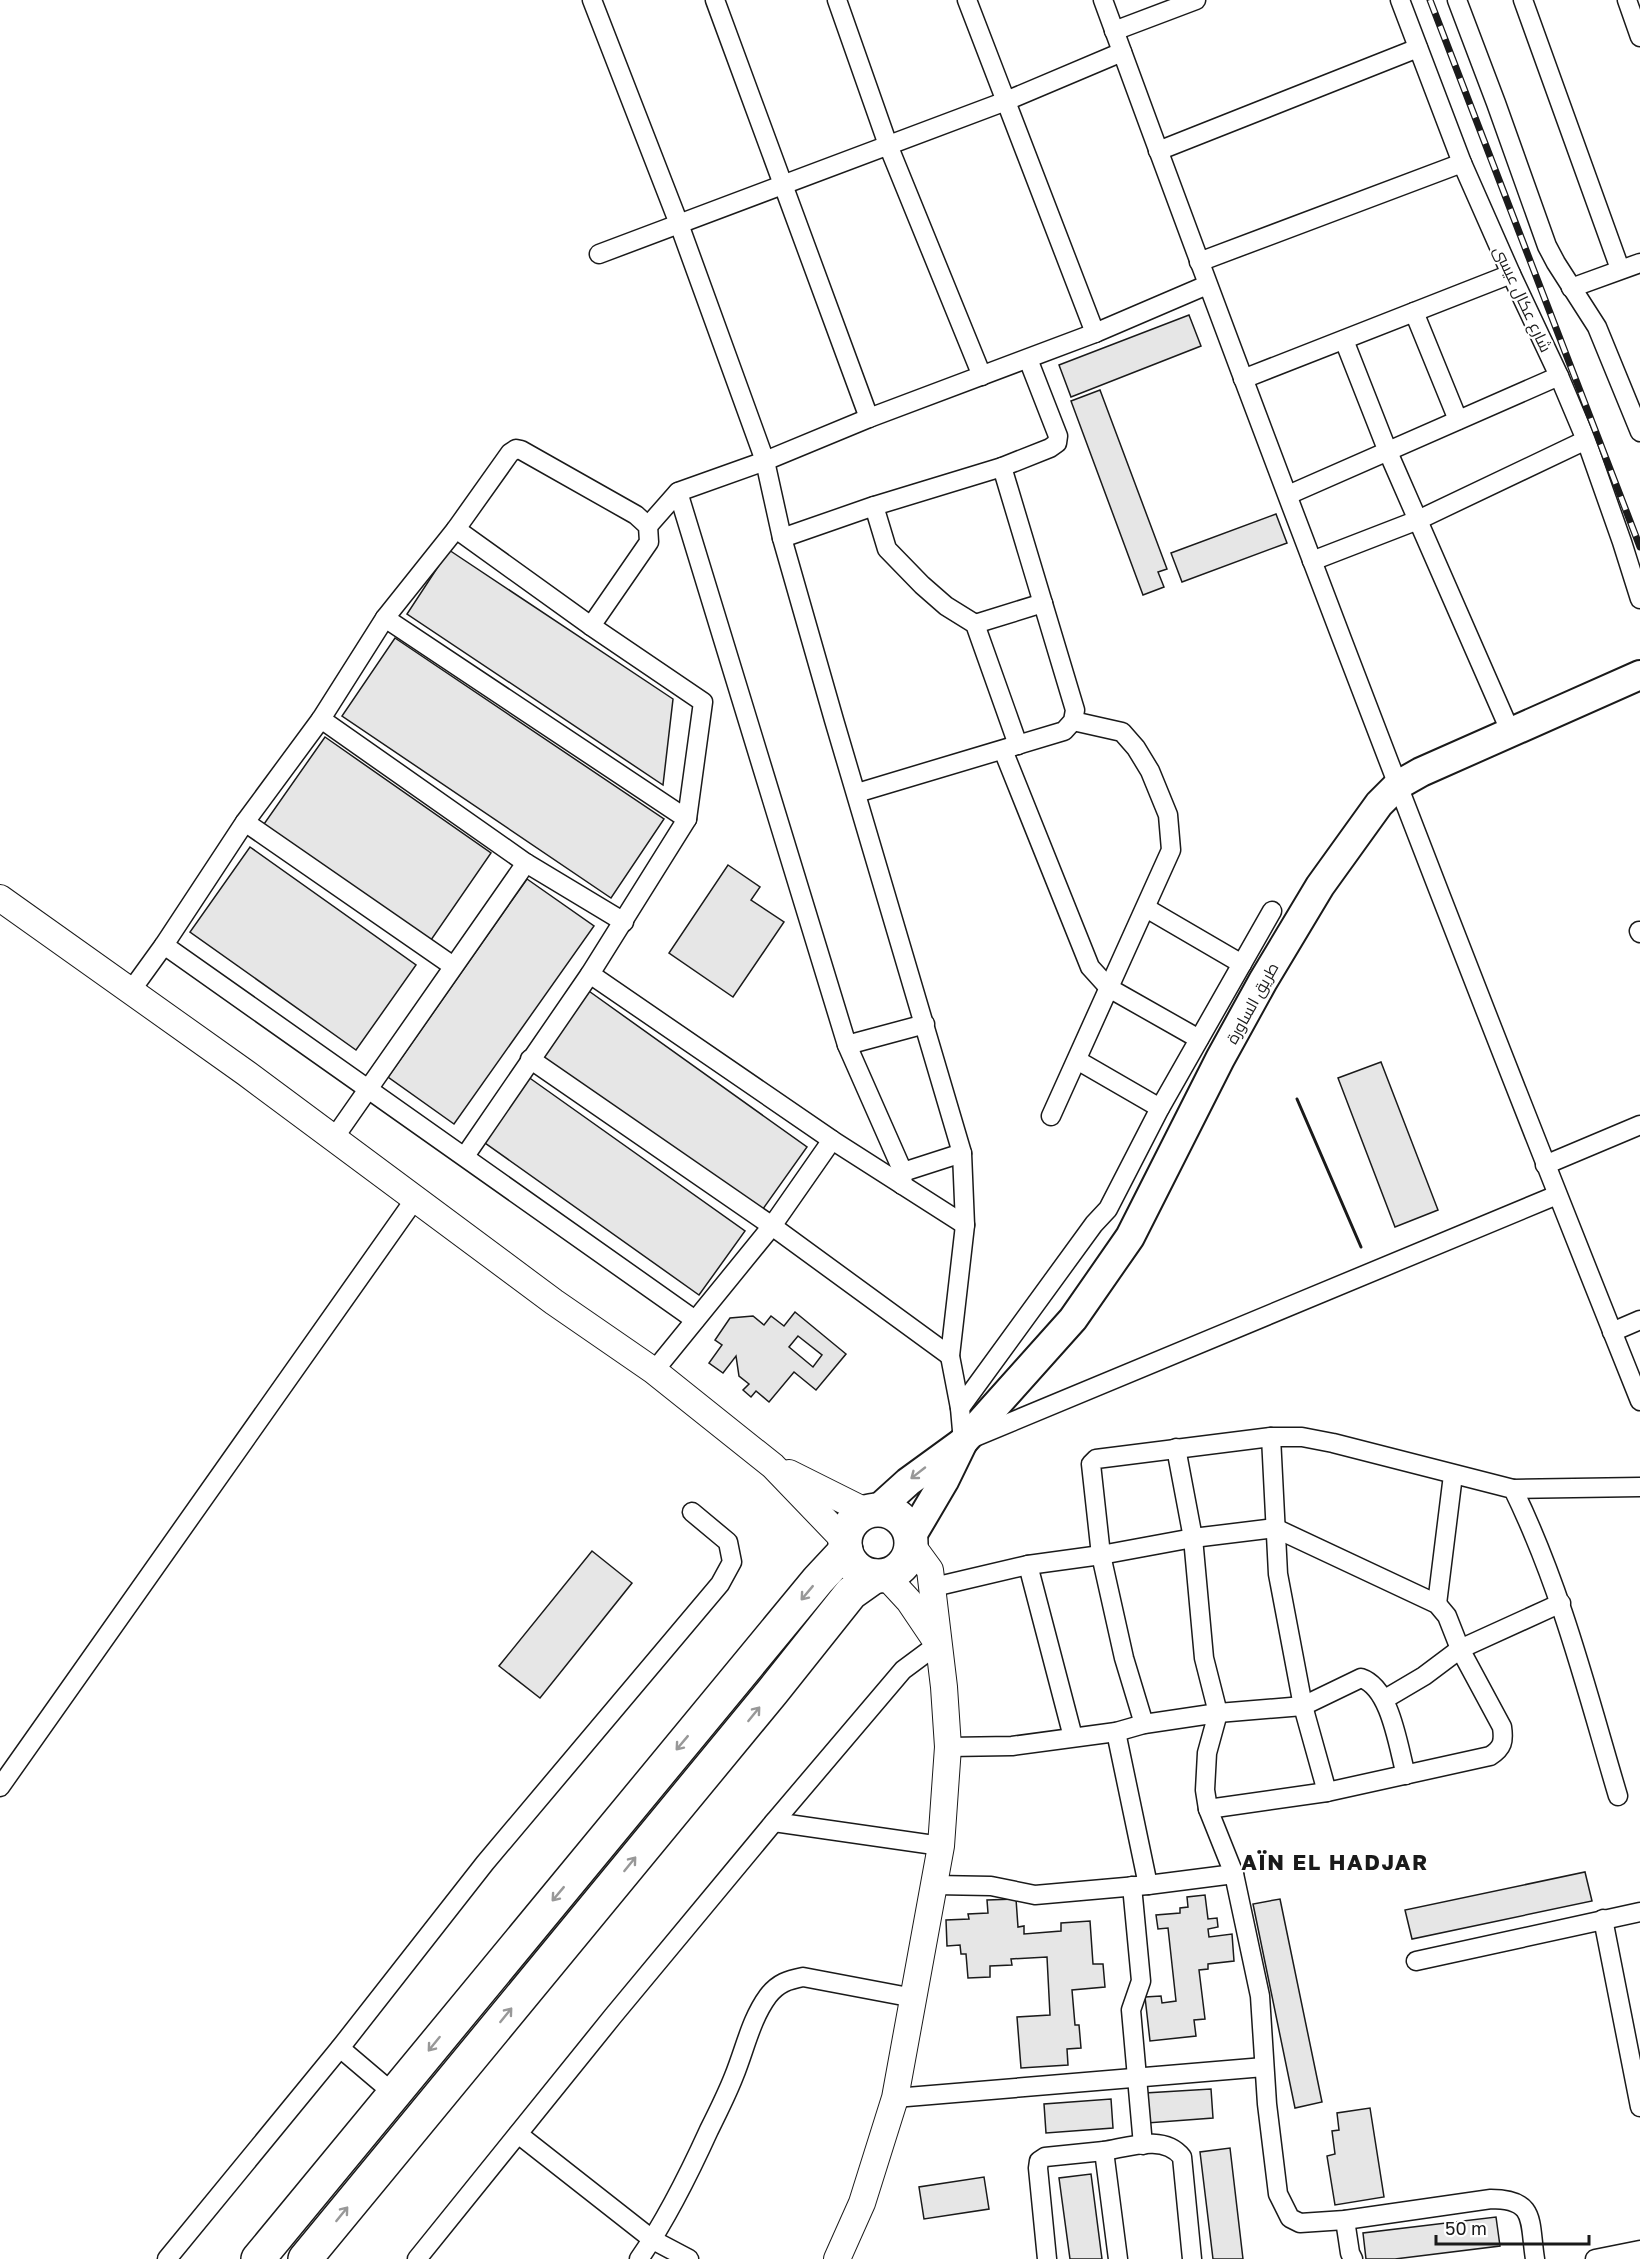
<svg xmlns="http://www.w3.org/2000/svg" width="1640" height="2259" viewBox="0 0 1640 2259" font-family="'Golos Text',Cairo,sans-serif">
<rect width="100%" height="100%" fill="#fff"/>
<g fill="#e6e6e6" stroke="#1a1a1a" stroke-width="1.5" fill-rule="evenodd">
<path d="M1189,315L1201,346L1071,397L1059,365Z"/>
<path d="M1100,390L1167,569L1158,572L1164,587L1143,595L1071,401Z"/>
<path d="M1276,514L1287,543L1182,582L1171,553Z"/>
<path d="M449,550L673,699L663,785L407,614Z"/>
<path d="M395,638L664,819L611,898L342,716Z"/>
<path d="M325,737L491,853L431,940L264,824Z"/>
<path d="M250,847L416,965L356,1050L190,932Z"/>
<path d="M728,865L760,887L751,900L784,922L733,997L669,953Z"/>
<path d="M527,879L594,926L454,1124L388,1077Z"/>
<path d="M586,989L807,1147L760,1213L539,1055Z"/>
<path d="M1381,1062L1438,1210L1395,1227L1338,1078Z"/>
<path d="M524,1074L745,1231L699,1295L478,1138Z"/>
<path d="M795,1312L846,1354L816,1390L794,1372L769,1402L756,1391L751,1397L743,1390L749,1384L739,1376L736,1356L723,1373L709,1363L722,1345L715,1340L730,1318L753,1316L764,1325L771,1316L784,1326ZM798,1336L822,1355L813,1367L789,1347Z"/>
<path d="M592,1551L632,1583L540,1698L499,1666Z"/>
<path d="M1585,1872L1592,1901L1412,1939L1405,1910Z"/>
<path d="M1205,1895L1208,1919L1217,1918L1218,1927L1208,1929L1209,1937L1232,1934L1234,1961L1208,1964V1969L1199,1970L1205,2019L1194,2020L1196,2036L1150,2041L1145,1997L1161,1996L1162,2003L1176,2001L1168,1928L1158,1929L1156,1915L1180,1913V1908L1188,1907L1187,1897Z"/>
<path d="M1016,1899L1018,1927L1024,1926V1934L1061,1931V1923L1090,1921L1093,1964H1103L1105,1987L1072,1990L1075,2025H1079L1081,2048L1067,2049L1068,2065L1021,2068L1017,2017L1050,2015L1047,1957L1011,1959L1012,1965L990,1966V1977L968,1978L966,1954H961L960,1945L947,1946L946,1920L969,1919L968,1914L988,1913L987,1900Z"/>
<path d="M1280,1899L1322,2102L1295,2108L1253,1904Z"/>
<path d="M1211,2089L1213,2118L1147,2123L1145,2093Z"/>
<path d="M1111,2099L1113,2128L1046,2133L1044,2104Z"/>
<path d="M1370,2108L1384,2197L1335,2205L1327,2156L1335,2154L1332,2131L1339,2130L1337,2113Z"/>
<path d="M1230,2148L1243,2259H1213L1200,2152Z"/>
<path d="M1091,2174L1102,2259H1070L1059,2178Z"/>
<path d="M984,2177L989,2209L924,2219L919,2187Z"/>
<path d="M1496,2217L1500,2246L1395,2259H1366L1363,2233Z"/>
</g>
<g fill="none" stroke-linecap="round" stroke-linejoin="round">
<defs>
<g id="street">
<path d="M592,0L679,224L765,461L782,538L834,720L962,1153L965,1225L950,1356L960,1408L963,1442L1557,1195"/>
<path d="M715,0L869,418"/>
<path d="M837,0L888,145L982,376"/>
<path d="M967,0L1095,333"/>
<path d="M1103,0C1275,470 1454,937 1640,1401"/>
<path d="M1400,0L1462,163L1511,274L1559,376L1586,440L1622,542L1640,599"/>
<path d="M1457,0L1496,103L1547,246L1556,263L1597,327L1640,432"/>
<path d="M1523,0L1620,269"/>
<path d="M1627,0L1640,37"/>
<path d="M1114,31L1196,0"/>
<path d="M1158,151L1418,48"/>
<path d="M599,254L1006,101L1122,52"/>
<path d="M1199,262L1462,163"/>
<path d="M1571,288L1640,263"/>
<path d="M1414,312L1458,420"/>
<path d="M1344,340L1388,452L1511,733"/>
<path d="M1243,379L1511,274"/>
<path d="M1002,467L1050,448L1057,443L1058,436L1028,359"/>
<path d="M678,492L847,1045L903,1172L902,1185"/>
<path d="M1288,495L1559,376"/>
<path d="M874,506L887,549L922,585L946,606L975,624L1018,745"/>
<path d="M648,526L678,492L765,461L869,418L1095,333L1207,285"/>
<path d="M456,529L591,626"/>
<path d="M782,538L874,506L1002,467L1075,710L1073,721L1064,731L857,793"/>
<path d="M1312,561L1418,520L1586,440"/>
<path d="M385,618L687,819"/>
<path d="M975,624L1043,603"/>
<path d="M321,719L526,863L624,922"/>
<path d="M1003,750L1090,967L1109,988L1199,1039"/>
<path d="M245,822L453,966"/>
<path d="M1146,908L1242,964"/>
<path d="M1639,931L1640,933"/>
<path d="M164,945L695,1320"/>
<path d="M590,974L832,1140L965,1225"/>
<path d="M130,992L164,945L245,822L321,719L385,618L456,529L510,453L516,449L521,450L636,515L648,526L649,542L591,626L703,702L687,819L590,974L465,1156"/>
<path d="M847,1045L925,1024"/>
<path d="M530,1059L772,1226L950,1356"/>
<path d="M1077,1060L1160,1108"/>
<path d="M1051,1116L1171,850L1168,815L1150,771L1136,748L1122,732L1073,721"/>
<path d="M334,1138L526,863"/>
<path d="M1545,1165L1640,1125"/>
<path d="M903,1172L962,1153"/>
<path d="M1612,1332L1640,1320"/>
<path d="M654,1371L772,1226L832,1140"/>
<path d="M960,1408L1094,1224L1108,1209L1160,1108L1272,911"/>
<path d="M1271,1437L1278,1574L1303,1706L1327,1792"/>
<path d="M1176,1448L1193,1538L1204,1658L1218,1713L1207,1753L1205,1790L1208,1809L1234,1874L1260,1996L1267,2104L1278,2194L1290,2218L1300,2223L1345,2220L1491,2199C1537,2199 1529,2222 1535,2259"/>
<path d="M1513,1489L1640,1487"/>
<path d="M1028,1565L1073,1737"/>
<path d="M934,1587L1028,1565L1101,1555L1193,1538L1275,1528L1437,1604L1447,1616L1460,1649L1502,1727C1504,1741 1503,1748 1490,1756L1327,1792L1208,1809"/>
<path d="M1437,1604L1453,1475"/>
<path d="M1385,1699L1424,1676L1460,1649L1561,1603"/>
<path d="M1144,1724L1124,1658L1101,1555L1091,1464L1096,1459L1271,1437H1302L1333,1443L1513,1489C1561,1587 1587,1692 1618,1796"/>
<path d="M1116,1732L1148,1885"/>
<path d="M948,1747L1012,1746L1116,1732L1144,1724L1218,1713L1303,1706L1361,1678C1391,1688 1398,1747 1406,1775"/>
<path d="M0,1787L415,1199"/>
<path d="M774,1822L941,1846"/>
<path d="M935,1885L991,1886L1035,1895L1148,1885L1234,1874"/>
<path d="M1132,1886L1141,1981L1131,2010L1143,2145"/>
<path d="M1603,1919L1640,2107"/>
<path d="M1416,1961L1640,1912"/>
<path d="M340,2048L393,2093"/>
<path d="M895,2098L1264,2067"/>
<path d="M518,2134L653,2240L689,2259"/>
<path d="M1345,2220L1350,2253L1353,2259"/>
<path d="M167,2259L340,2048L485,1863L720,1584L732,1562L728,1542L692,1512"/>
<path d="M417,2259L613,2016L774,1822L903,1670L938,1644"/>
<path d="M639,2259C667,2219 689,2174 709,2130C718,2112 727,2094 734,2076C745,2049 751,2019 768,1996C778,1983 788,1980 803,1977L914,1998"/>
<path d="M1047,2259L1038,2168L1039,2161L1045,2157L1104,2151"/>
<path d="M1118,2259L1104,2151C1129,2147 1164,2134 1182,2157L1192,2259"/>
<path d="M1595,2259L1640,2250"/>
</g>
<g id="secondary">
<path d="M0,898L246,1073L554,1302L654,1371L773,1466L845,1541"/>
<path d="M789,1473L867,1512"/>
<path d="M885,1575L909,1601L938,1644"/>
<path d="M837,2259L862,2203L895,2098L941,1846L948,1747L944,1687L930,1570L911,1544"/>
</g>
<g id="primary">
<path d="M877,1510L908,1482L963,1442L1073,1319L1130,1237L1220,1059L1263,981L1320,886L1379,804L1398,785L1421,772L1640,675"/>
<path d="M911,1537L944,1481L963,1442"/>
</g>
<g id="highway">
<circle cx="878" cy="1543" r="33"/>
<path d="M258,2259L818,1580L846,1550"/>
<path d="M305,2259L773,1691L851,1593L875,1576"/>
</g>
</defs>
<use href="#street" stroke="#1a1a1a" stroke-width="21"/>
<use href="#secondary" stroke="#1a1a1a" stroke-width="28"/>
<use href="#primary" stroke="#1a1a1a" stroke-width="32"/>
<use href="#highway" stroke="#1a1a1a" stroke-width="36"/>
<use href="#street" stroke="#fff" stroke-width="18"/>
<use href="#secondary" stroke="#fff" stroke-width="26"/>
<use href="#primary" stroke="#fff" stroke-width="28"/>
<use href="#highway" stroke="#fff" stroke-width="33"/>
<defs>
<path id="rail" d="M1430,0L1640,547"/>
</defs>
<use href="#rail" stroke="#1a1a1a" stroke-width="7"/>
<use href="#rail" stroke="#fff" stroke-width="4.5" stroke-dasharray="14" stroke-linecap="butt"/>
<path stroke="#1a1a1a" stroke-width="3" d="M1297,1099L1361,1247"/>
</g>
<defs><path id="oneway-shaft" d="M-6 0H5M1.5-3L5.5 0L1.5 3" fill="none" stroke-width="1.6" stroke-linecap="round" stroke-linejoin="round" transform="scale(1.5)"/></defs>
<g stroke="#989898">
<use href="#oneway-shaft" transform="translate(918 1473) rotate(142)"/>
<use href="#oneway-shaft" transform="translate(807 1593) rotate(130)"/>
<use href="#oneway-shaft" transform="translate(754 1714) rotate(-51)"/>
<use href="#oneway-shaft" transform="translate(682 1743) rotate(130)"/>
<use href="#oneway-shaft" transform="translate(630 1864) rotate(-51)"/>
<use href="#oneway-shaft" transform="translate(558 1894) rotate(130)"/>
<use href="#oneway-shaft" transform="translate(506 2015) rotate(-51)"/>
<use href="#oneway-shaft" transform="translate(434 2044) rotate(129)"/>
<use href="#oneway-shaft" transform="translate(342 2214) rotate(-51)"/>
</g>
<g text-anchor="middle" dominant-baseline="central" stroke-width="4.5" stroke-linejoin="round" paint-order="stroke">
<g font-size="16" fill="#1a1a1a" stroke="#fff">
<text transform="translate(1523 299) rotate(65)">شارع عكال عيسى</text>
<text transform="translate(1252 1003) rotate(-61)">طريق الساورة</text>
</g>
<g font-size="22" font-weight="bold" letter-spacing="1.5" fill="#1a1a1a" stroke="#fff">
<text x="1335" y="1861">AÏN EL HADJAR</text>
</g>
</g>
<path d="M1436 2235v9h153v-9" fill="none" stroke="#1a1a1a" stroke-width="3"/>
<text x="1445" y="2235" font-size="18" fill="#1a1a1a" stroke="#ffffff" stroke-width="4.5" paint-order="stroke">50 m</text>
</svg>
